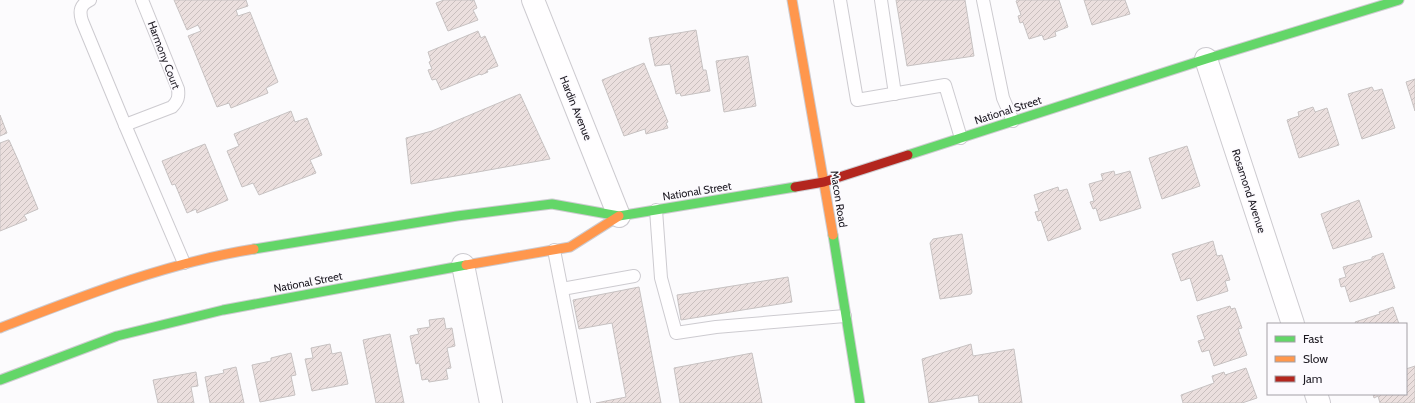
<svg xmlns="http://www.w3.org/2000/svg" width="1415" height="403" viewBox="0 0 1415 403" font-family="Cabin,sans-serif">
<defs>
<pattern id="building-hatch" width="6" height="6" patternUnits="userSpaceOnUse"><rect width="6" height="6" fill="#ebdfde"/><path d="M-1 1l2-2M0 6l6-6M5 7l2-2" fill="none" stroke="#c9bfbe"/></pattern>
</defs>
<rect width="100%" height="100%" fill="#fcfbfd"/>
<g fill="url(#building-hatch)" stroke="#c7c2c2">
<path d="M174,0H246L248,6L236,10L238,16L250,12L278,82L266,88L268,93L231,108L229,103L217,107L189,38L188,36L201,31L198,25L187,30Z"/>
<path d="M444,0H470L471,1L474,0L477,8L473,10L478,20L448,31L436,3Z"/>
<path d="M896,0H965L974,56L907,66Z"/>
<path d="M1018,0H1059L1068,27L1055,32L1056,36L1044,40L1042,35L1029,39L1023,22L1020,23L1018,16L1021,15L1016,1Z"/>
<path d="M1084,0H1125L1130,14L1092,25Z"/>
<path d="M696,30L703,70H706L710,91L681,96L680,93L676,94L670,64L655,66L649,38Z"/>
<path d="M478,31L481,38L485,36L498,66L487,70L488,72L481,75L480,74L441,90L436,79L432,80L428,70L432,69L429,62L431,61L428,52Z"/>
<path d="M748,56L756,106L724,112L716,61Z"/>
<path d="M644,63L668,122L666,123L668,128L646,134L645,129L624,136L602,80Z"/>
<path d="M1415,79V111L1406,82Z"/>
<path d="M1372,87L1374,91L1382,89L1395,128L1362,139L1348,94Z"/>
<path d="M520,94L550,159L411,184L406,138L432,131Z"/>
<path d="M1313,107L1315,112L1327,108L1339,145L1299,158L1287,120L1299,116L1298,112Z"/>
<path d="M291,111L295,122L307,118L322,155L310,160L316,173L259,195L253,183L242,187L227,151L239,146L234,134Z"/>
<path d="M0,115L7,133L0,136Z"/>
<path d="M8,140H9L18,160L38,209L24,215L27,220L0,231V143Z"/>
<path d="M205,144L228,200L197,213L196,209L187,213L175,184L172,185L162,161Z"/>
<path d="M1187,146L1200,186L1162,199L1149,158Z"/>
<path d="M1114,171L1115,175L1130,171L1141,208L1100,221L1096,208L1093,209L1090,202L1094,201L1089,184L1103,180L1101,174Z"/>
<path d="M1058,187L1059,191L1067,189L1081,229L1048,241L1041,220L1038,221L1035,212L1039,211L1034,195Z"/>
<path d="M1359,200L1372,237L1333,249L1321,214Z"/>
<path d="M962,234L972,292L971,294L940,299L930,243L933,239Z"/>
<path d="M1213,241L1217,256L1222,255L1230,280L1225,281L1228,291L1197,301L1190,278L1181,281L1172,254Z"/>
<path d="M1383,253L1395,288L1350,302L1345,286L1341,287L1339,279L1346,277L1343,267L1372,259V257Z"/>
<path d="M788,277L792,302L681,320L677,295Z"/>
<path d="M639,287L661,403H596L626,397L612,323L579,329L573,300Z"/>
<path d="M1230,306L1231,309L1235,308L1242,328L1238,329L1247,355L1214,366L1209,350L1202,352L1198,341L1205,339L1197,316Z"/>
<path d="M1393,307L1399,324H1356L1355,322L1380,314L1379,312Z"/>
<path d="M444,318L446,329L452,328L455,346L447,348L451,368L446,369L448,379L429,382L428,379L422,380L419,363L416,364L410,336L419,334L417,329L430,327L429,320Z"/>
<path d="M390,334L404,403H376L363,340Z"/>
<path d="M330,344L332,354L341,352L348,384L312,391L305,359L313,358L311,348Z"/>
<path d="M971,344L973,356L1014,349L1022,403H979L978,395L929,403L922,359Z"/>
<path d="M291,353L296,375L291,376L295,395L260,402L252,365L271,361V358Z"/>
<path d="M752,353L762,403H680L674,368Z"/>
<path d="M1415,366V403H1380L1378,396L1374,398L1373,394H1406V369Z"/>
<path d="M236,367L244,403H210L205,377L224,373L223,370Z"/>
<path d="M1246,368L1257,398L1242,403H1183L1181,395L1214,383L1212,376L1224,372L1225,375Z"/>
<path d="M196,372L198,386L191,387L194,403H158L153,380Z"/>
</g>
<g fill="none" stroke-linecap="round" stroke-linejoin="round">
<defs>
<g id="lane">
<path d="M90,0C80,5 79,11 82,21L125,125L184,263"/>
<path d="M840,0L857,100L945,85L961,138"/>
<path d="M881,0L895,94"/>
<path d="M983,0L1003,98L1013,121"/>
<path d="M125,125L172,107C178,101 179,97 178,89L142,0"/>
<path d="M656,210L661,278L676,333L716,327L845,316"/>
<path d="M554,250L584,403"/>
<path d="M562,289L634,276"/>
</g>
<g id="street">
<path d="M533,0L619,216"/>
<path d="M1206,59L1293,324"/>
<path d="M463,265L491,403"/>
<path d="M1316,394L1319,403"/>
</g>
<g id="fast">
<path d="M908,155L1206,59L1399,0"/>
<path d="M833,235L860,403"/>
<path d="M254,249L457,216L552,204L619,216L795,187"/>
<path d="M0,380L117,336L223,310L466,265"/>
</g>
<g id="slow">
<path d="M792,0L833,235"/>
<path d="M466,265L570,247L619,216"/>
<path d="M0,328C83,296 166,263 254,249"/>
</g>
<path id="jam" d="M795,187L824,182L908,155"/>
</defs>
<use href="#lane" stroke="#cdcbd0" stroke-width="14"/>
<use href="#street" stroke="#cdcbd0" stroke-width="24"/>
<use href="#fast" stroke="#cdcbd0" stroke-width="11"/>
<use href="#slow" stroke="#cdcbd0" stroke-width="11"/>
<use href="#jam" stroke="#cdcbd0" stroke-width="11"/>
<use href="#lane" stroke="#fffeff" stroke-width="12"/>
<use href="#street" stroke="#fffeff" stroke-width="22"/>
<use href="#fast" stroke="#63d668" stroke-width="9"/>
<use href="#slow" stroke="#ff974d" stroke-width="9"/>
<use href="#jam" stroke="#b3261e" stroke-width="9"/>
</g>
<g text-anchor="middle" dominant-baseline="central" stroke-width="3" stroke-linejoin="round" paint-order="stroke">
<g font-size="11" fill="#1d1a22" stroke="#fcfafe">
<text transform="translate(164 55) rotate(69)">Harmony Court</text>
<text transform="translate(576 108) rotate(68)">Hardin Avenue</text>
<text transform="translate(1008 110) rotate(-18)">National Street</text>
<text transform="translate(697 191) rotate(-9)">National Street</text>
<text transform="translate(1249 191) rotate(72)">Rosamond Avenue</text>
<text transform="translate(839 199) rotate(81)">Macon Road</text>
<text transform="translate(308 282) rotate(-11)">National Street</text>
</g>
</g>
<rect x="1267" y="323" width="140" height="72" fill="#fcfafe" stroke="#a3a0a6"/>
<rect x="1275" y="336" width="20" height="6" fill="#63d668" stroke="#a3a0a6"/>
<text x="1303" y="343" font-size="12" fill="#1d1a22">Fast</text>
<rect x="1275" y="356" width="20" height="6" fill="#ff974d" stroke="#a3a0a6"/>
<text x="1303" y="363" font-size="12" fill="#1d1a22">Slow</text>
<rect x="1275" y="376" width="20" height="6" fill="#b3261e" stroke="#a3a0a6"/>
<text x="1303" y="383" font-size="12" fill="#1d1a22">Jam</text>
</svg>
